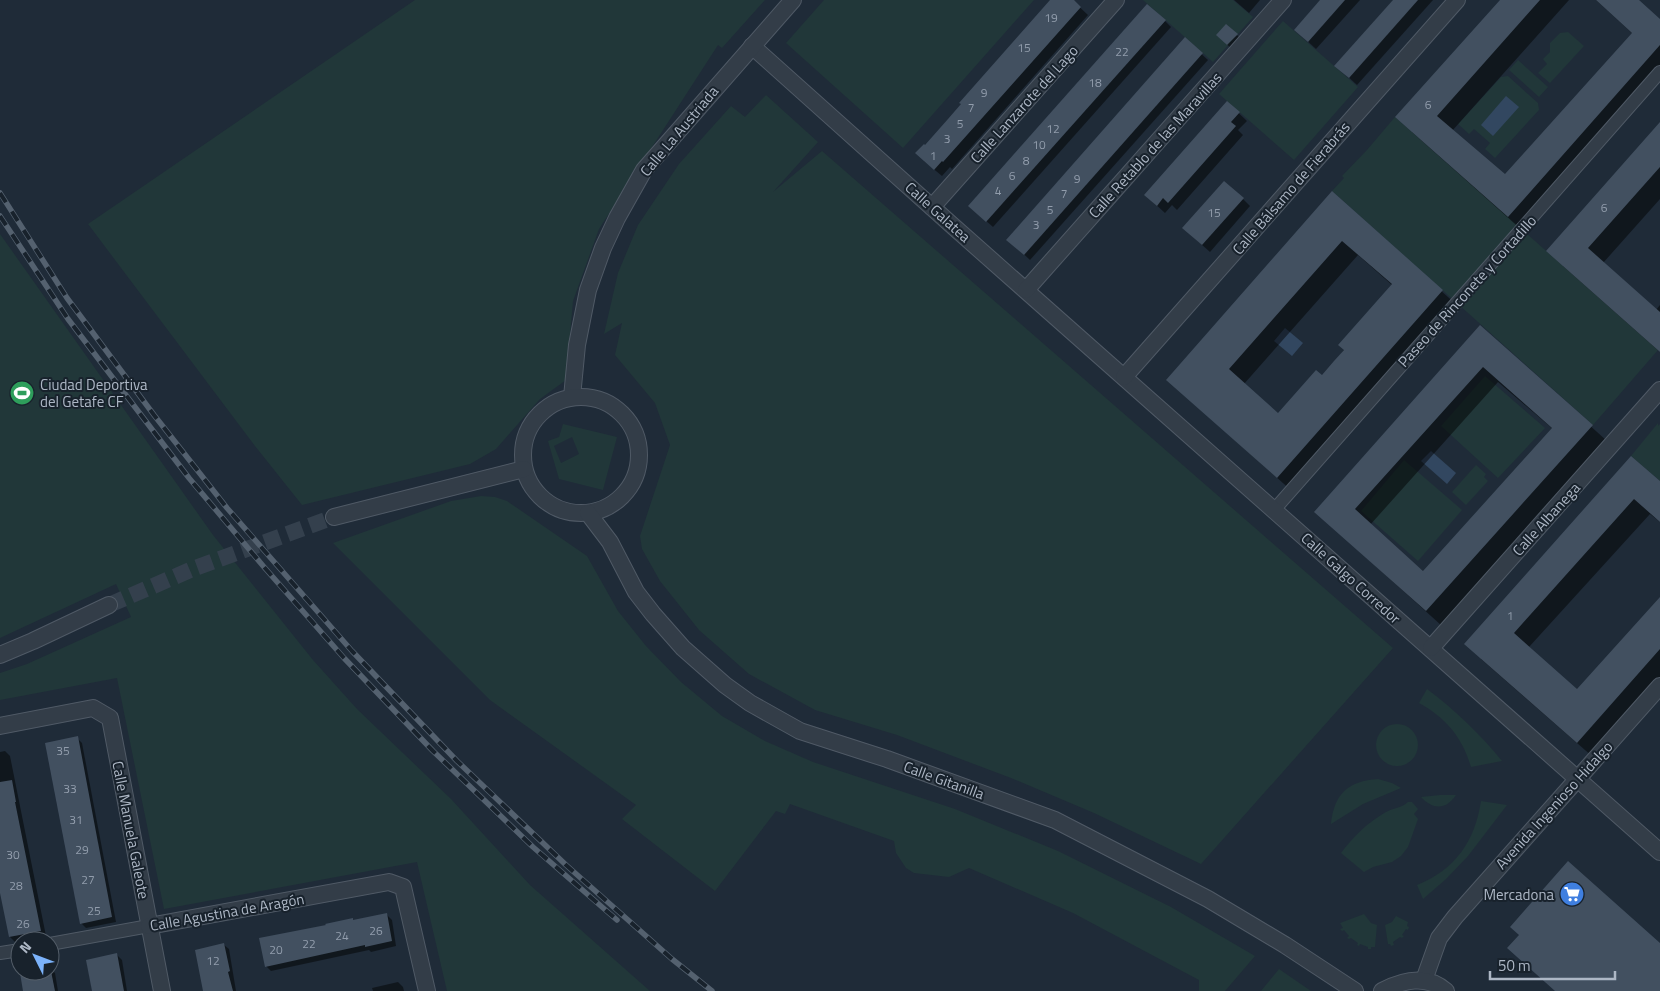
<svg xmlns="http://www.w3.org/2000/svg" width="1660" height="991" viewBox="0 0 1660 991" font-family="'Titillium Web',sans-serif">
<rect width="100%" height="100%" fill="#1f2b38"/>
<g fill="#213739" fill-rule="evenodd">
<path d="M415,0H765L722,48L718,45L599,229L573,301L566,380L540,399L496,449L470,464L302,505L255,446L88,224Z"/>
<path d="M824,0H1034L903,148L786,43Z"/>
<path d="M1143,0H1233L1253,17L1213,62Z"/>
<path d="M1283,21L1358,87L1294,160L1219,94Z"/>
<path d="M1568,32L1584,46L1550,83L1538,73L1547,64L1543,59L1550,52V43L1560,33Z"/>
<path d="M1518,60L1548,87L1539,97L1509,70Z"/>
<path d="M1508,76L1538,103L1539,110L1495,158L1485,149L1490,143L1474,129L1469,134L1458,124L1501,77Z"/>
<path d="M766,95L818,142L773,192L822,151L1393,648L1201,864L1094,813L1011,778L897,735L815,710L749,674L699,630L660,581L642,549L640,536L670,445L655,403L615,355L622,323L604,334L618,273L638,225L679,164L731,106L745,117Z"/>
<path d="M1395,117L1658,350L1593,425L1332,191L1344,178L1342,176L1367,150Z"/>
<path d="M0,234L213,535L313,660L357,709L451,799L530,885L650,991H447L417,862L164,909L117,678L0,700V673L27,664L131,617L116,584L0,638Z"/>
<path d="M1485,376L1545,428L1498,478L1441,426Z"/>
<path d="M1658,423V426L1660,424V481L1631,456Z"/>
<path d="M563,424L617,437L603,490L559,479L548,441L559,437ZM572,437L579,454L561,463L554,446Z"/>
<path d="M1404,460L1462,510L1418,561L1361,511Z"/>
<path d="M1476,465L1486,474L1484,477L1488,481L1466,505L1452,492Z"/>
<path d="M481,496L495,497L507,501L587,556L618,611L646,646L681,682L722,716L765,741L813,762L955,809L1058,851L1171,907L1255,956L1225,991H1199V980L1073,913L969,868L949,877L914,873L906,868L896,853L894,841L790,804L785,814L776,811L715,891L622,819L636,805L490,700L333,543L451,501Z"/>
<path d="M1427,689C1455,710 1480,734 1502,761L1471,767C1462,737 1446,718 1419,703Z"/>
<circle cx="1397" cy="745" r="21"/>
<path d="M1378,779L1392,783L1401,788L1363,804L1331,824C1334,794 1348,781 1378,779Z"/>
<path d="M1440,795H1456C1446,810 1433,810 1421,797Z"/>
<path d="M1481,801L1507,805L1468,856L1446,879L1423,899L1417,885C1455,870 1475,841 1481,801Z"/>
<path d="M1408,802H1412L1418,809L1414,814L1418,819L1408,847L1401,856L1392,862L1373,867L1364,872L1341,853C1354,836 1367,823 1386,812C1393,808 1402,808 1408,802Z"/>
<path d="M1364,914L1371,923L1377,925L1375,947H1371V949H1368V947L1360,944L1359,946L1357,945L1358,943L1351,938L1349,939L1347,938L1349,936L1344,930L1342,931L1340,929L1343,928L1340,923Z"/>
<path d="M1396,916L1408,922L1407,926L1409,927L1408,930L1406,929L1402,935L1404,936L1402,938L1400,937L1393,942L1394,945L1391,946L1390,944H1388L1385,925L1392,922Z"/>
<path d="M1279,969L1311,991H1261Z"/>
</g>
<g fill="#324760">
<path d="M1506,96L1519,107L1493,136L1481,125Z"/>
<path d="M1285,328L1303,343L1292,356L1274,341Z"/>
<path d="M1431,451L1456,473L1447,484L1421,461Z"/>
</g>
<g fill="#0007" fill-rule="evenodd">
<path d="M1052,0H1072L1088,15L952,169L950,167L942,176L924,161L925,147Z"/>
<path d="M1234,0H1260L1249,13Z"/>
<path d="M1322,0H1360L1316,49L1303,37Z"/>
<path d="M1394,0H1433L1357,85L1344,73Z"/>
<path d="M1502,0H1569L1452,131L1505,176L1633,34L1596,0H1637L1660,21V77L1524,232L1412,132Z"/>
<path d="M1165,21L1171,27L993,227L976,212Z"/>
<path d="M1237,35L1244,43L1236,52L1225,43Z"/>
<path d="M1185,39L1208,60L1030,260L1014,245Z"/>
<path d="M1227,102L1247,121L1238,130L1243,135L1177,210L1172,205L1165,213L1153,202Z"/>
<path d="M1660,124V199L1603,263L1656,310L1660,305V352L1563,266Z"/>
<path d="M1332,193L1458,306L1293,492L1168,380ZM1358,255L1392,285L1335,362L1322,377L1278,414L1244,384Z"/>
<path d="M1243,199L1250,206L1210,252L1192,236Z"/>
<path d="M1481,327L1607,441L1442,626L1316,512ZM1498,382L1553,429L1424,572L1370,525Z"/>
<path d="M1631,458L1660,483V522L1650,514L1529,647L1577,691L1660,599V681L1593,757L1481,659Z"/>
<path d="M77,738L82,743L116,922L86,928L81,923Z"/>
<path d="M5,751L10,756L46,936L15,942L10,937L0,886V752Z"/>
<path d="M387,915L392,920L396,946L371,952L369,950L271,971L266,966L354,921Z"/>
<path d="M224,945L229,949L236,991H205Z"/>
<path d="M117,955L122,960L127,991H93Z"/>
<path d="M50,968L55,973L58,991H24L35,971H50Z"/>
<path d="M398,982L403,987L404,991H373L372,988Z"/>
</g>
<g fill="#425060" fill-rule="evenodd">
<path d="M1050,0H1074L1081,7L943,162L942,161L934,170L915,153L924,144L925,145L948,119L961,104L959,103Z"/>
<path d="M1320,0H1345L1308,42L1294,30Z"/>
<path d="M1393,0H1418L1349,78L1334,66Z"/>
<path d="M1500,0H1540L1437,116L1505,174L1632,33L1596,0H1639L1660,19V45L1508,217L1395,117Z"/>
<path d="M1147,4L1166,20L986,222L968,206Z"/>
<path d="M1226,24L1238,34L1227,45L1216,35Z"/>
<path d="M1185,37L1203,53L1024,255L1006,240Z"/>
<path d="M1227,101L1240,112L1231,122L1236,126L1168,203L1163,198L1157,206L1144,195Z"/>
<path d="M1660,122V167L1588,248L1660,312V352L1546,251Z"/>
<path d="M1224,181L1244,198L1202,245L1182,228Z"/>
<path d="M1332,191L1443,290L1277,478L1166,380ZM1342,241L1392,284L1338,345L1344,350L1334,361L1322,375L1316,370L1278,413L1229,369Z"/>
<path d="M1480,325L1593,425L1426,611L1314,512ZM1483,367L1552,428L1423,571L1355,509Z"/>
<path d="M1631,456L1660,481V522L1634,499L1514,633L1577,689L1660,597V649L1577,743L1464,644Z"/>
<path d="M78,736L112,917L80,924L45,743Z"/>
<path d="M12,780L16,802H15L41,931L9,937L0,893V782Z"/>
<path d="M1568,861L1660,943V991H1555L1507,948L1519,935L1510,927Z"/>
<path d="M387,913L392,941L365,947V945L265,967L259,938L326,925L325,924L353,918V920Z"/>
<path d="M224,943L230,971L228,972L233,991H203L195,950Z"/>
<path d="M117,953L124,991H92L86,960Z"/>
<path d="M28,971H51L55,991H23L20,973Z"/>
</g>
<g fill="none" stroke-linecap="round" stroke-linejoin="round">
<path stroke="#34404d" stroke-width="16" stroke-dasharray="16 8" stroke-linecap="butt" d="M109,605L195,568L334,517"/>
<defs>
<g id="pedestrian">
<path d="M1274,510L1660,72"/>
<path d="M50,944L149,926"/>
<path d="M0,953L20,950"/>
</g>
<g id="minor">
<path d="M752,46L954,227L1660,852"/>
<path d="M932,207L1116,0"/>
<path d="M1026,290L1283,0"/>
<path d="M1124,377L1457,0"/>
<path d="M572,397L577,345L588,290L603,248L617,218L644,170L793,0"/>
<circle cx="581" cy="455" r="58"/>
<path d="M588,513L610,542L636,592L653,614L683,648L725,685L750,703L800,731L887,759L1055,820L1208,899L1285,945L1355,991"/>
<path d="M334,517L524,469"/>
<path d="M1431,648L1660,390"/>
<path d="M0,655L33,641L109,605"/>
<path d="M0,726L93,708L110,718L162,991"/>
<path d="M149,926L389,882L403,887L427,991"/>
<path d="M1424,980L1439,938L1455,917L1660,686"/>
<path d="M1382,991C1403,980 1426,974 1446,991"/>
</g>
</defs>
<use href="#pedestrian" stroke="#505a66" stroke-width="14"/>
<use href="#minor" stroke="#505a66" stroke-width="18"/>
<use href="#pedestrian" stroke="#333d48" stroke-width="12"/>
<use href="#minor" stroke="#333d48" stroke-width="16"/>
<defs>
<g id="rail">
<path d="M0,193L67,298L154,415L227,508L352,651L457,761L566,865L672,959L712,991"/>
<path d="M0,216L68,319L189,478L264,567L344,658L433,751L533,847L617,920"/>
</g>
</defs>
<use href="#rail" stroke="#54616f" stroke-width="5.5"/>
<use href="#rail" stroke="#18222c" stroke-width="4" stroke-dasharray="11" stroke-linecap="butt"/>
</g>
<defs>
<symbol id="stadium-disc" viewBox="-11 -11 22 22"><circle r="9.5" fill="#2e9e5b" stroke="#18222c"/><path d="M0-5a6.5 5 0 1 0 0 10a6.5 5 0 1 0 0-10ZM-3.5-1.8h7v3.6h-7Z" fill="#fff"/></symbol>
<symbol id="supermarket-disc" viewBox="-11 -11 22 22"><circle r="9.5" fill="#3f7fe0" stroke="#18222c"/><path d="M-6-5.5h2.5l.6 2H6L4.5 2H-2.5L-4.4-4H-6ZM-1.5 3.2a1.3 1.3 0 1 0 .1 0ZM3 3.2a1.3 1.3 0 1 0 .1 0Z" fill="#fff"/></symbol>
</defs>
<g fill-rule="evenodd">
<use href="#stadium-disc" x="8" y="379" width="28" height="28"/>
<use href="#supermarket-disc" x="1558" y="880" width="28" height="28"/>
</g>
<g text-anchor="middle" dominant-baseline="central" stroke-width="4" stroke-linejoin="round" paint-order="stroke">
<g font-size="12" fill="#929dac">
<text x="1051" y="17">19</text>
<text x="1024" y="47">15</text>
<text x="1122" y="51">22</text>
<text x="1095" y="82">18</text>
<text x="984" y="92">9</text>
<text x="1428" y="104">6</text>
<text x="971" y="107">7</text>
<text x="960" y="123">5</text>
<text x="1053" y="128">12</text>
<text x="947" y="138">3</text>
<text x="1039" y="144">10</text>
<text x="933" y="155">1</text>
<text x="1026" y="160">8</text>
<text x="1012" y="175">6</text>
<text x="1077" y="178">9</text>
<text x="998" y="190">4</text>
<text x="1064" y="193">7</text>
<text x="1604" y="207">6</text>
<text x="1050" y="209">5</text>
<text x="1214" y="212">15</text>
<text x="1036" y="224">3</text>
<text x="1510" y="615">1</text>
<text x="63" y="750">35</text>
<text x="70" y="788">33</text>
<text x="76" y="819">31</text>
<text x="82" y="849">29</text>
<text x="13" y="854">30</text>
<text x="88" y="879">27</text>
<text x="16" y="885">28</text>
<text x="94" y="910">25</text>
<text x="23" y="923">26</text>
<text x="376" y="930">26</text>
<text x="342" y="935">24</text>
<text x="309" y="943">22</text>
<text x="276" y="949">20</text>
<text x="213" y="960">12</text>
</g>
<g font-size="15" fill="#adb7c5" stroke="#18222c">
<text transform="translate(1024 104) rotate(-48)">Calle Lanzarote del Lago</text>
<text transform="translate(679 131) rotate(-50)">Calle La Austriada</text>
<text transform="translate(1155 145) rotate(-48)">Calle Retablo de las Maravillas</text>
<text transform="translate(1291 188) rotate(-49)">Calle Bálsamo de Fierabrás</text>
<text transform="translate(938 212) rotate(42)">Calle Galatea</text>
<text transform="translate(1467 291) rotate(-48)">Paseo de Rinconete y Cortadillo</text>
<text transform="translate(1546 519) rotate(-48)">Calle Albanega</text>
<text transform="translate(1351 578) rotate(42)">Calle Galgo Corredor</text>
<text transform="translate(944 780) rotate(20)">Calle Gitanilla</text>
<text transform="translate(1554 805) rotate(-48)">Avenida Ingenioso Hidalgo</text>
<text transform="translate(131 830) rotate(79)">Calle Manuela Galeote</text>
<text transform="translate(227 912) rotate(-10)">Calle Agustina de Aragón</text>
</g>
<g font-size="15" fill="#adb7c5" stroke="#18222c" text-anchor="start">
<text x="40" y="384">Ciudad Deportiva<tspan x="40" dy="17">del Getafe CF</tspan></text>
<text x="1554" y="894" text-anchor="end">Mercadona</text>
</g>
</g>
<g transform="translate(35 956) rotate(312)"><circle r="24" fill="#18222c" stroke="#545e69"/>
<path d="M0-4L9 19L0 12L-9 19Z" fill="#7cb3fb"/>
<text y="-8" font-size="14" font-weight="bold" text-anchor="middle" fill="#adb7c5">N</text>
</g>
<path d="M1490 971v8h125v-8" fill="none" stroke="#adb7c5" stroke-width="2.5"/>
<text x="1498" y="971" font-size="15" fill="#adb7c5" stroke="#18222c" stroke-width="4" paint-order="stroke">50 m</text>
</svg>
